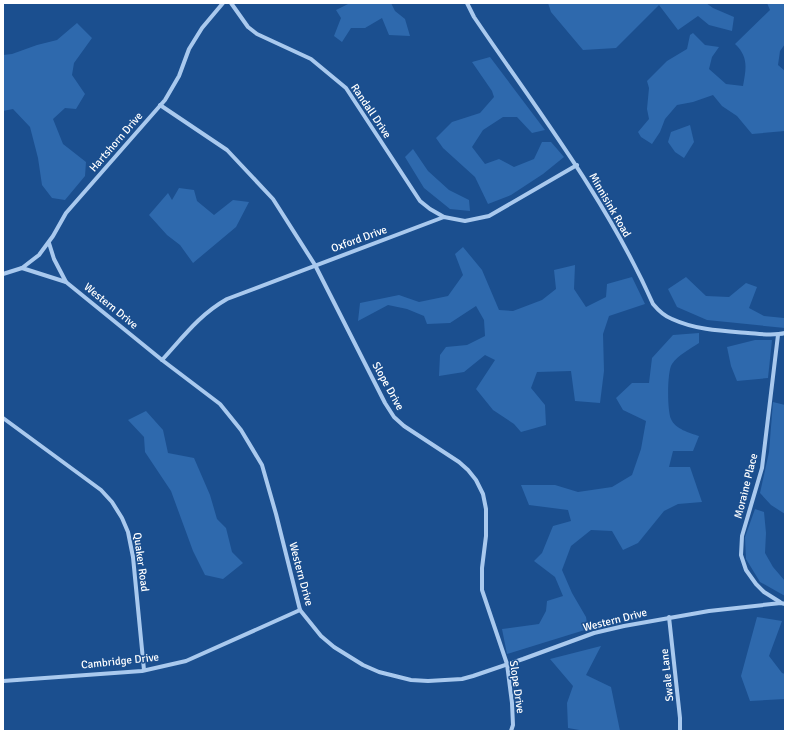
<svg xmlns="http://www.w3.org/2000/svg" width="788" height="734" viewBox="0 0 788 734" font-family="Signika,sans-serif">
<rect width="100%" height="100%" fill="#1b4f8f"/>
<g fill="#2e69ad">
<path d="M350,3H391L395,11L405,19L410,36L389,35L382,18L365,28H351L342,42L334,36L341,18L336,10Z"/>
<path d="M548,3H706L713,8L734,17L732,31L709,25L698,16L678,30L659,5L616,48L583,50L551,12Z"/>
<path d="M767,3H785V44L780,51L778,65L785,71V131L752,134L737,116L722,106L713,95L693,102L677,105L665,119L660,132L652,144L641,137L638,132L649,119L647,109L649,88L647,81L667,61L687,49L690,35L693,33L705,45L719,47L712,57L709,69L726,84L743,86C746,69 749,57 735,44L770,10Z"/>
<path d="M77,23L92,38L74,63L72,75L85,94L76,109L65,108L53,119L63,144L86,162L85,176L65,200L52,198L42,185L38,158L30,127L13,109L3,111V55L12,54L37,45L57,40Z"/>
<path d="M490,57L545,130L532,133L517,117H503L483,130L472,147L485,164L499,159L514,167L534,159L542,142H551L564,157L543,174L511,195L488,204L475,177L443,148L436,138L452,122L480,113L494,97L492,91L472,62Z"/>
<path d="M690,125L694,142L684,158L675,152L668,142L671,132Z"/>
<path d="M413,149L428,171L449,190L469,200L470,211L450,209L424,188L405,157Z"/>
<path d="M179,188L194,190L197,201L214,215L233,200L249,202L236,227L193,263L180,245L167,235L149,215L168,193L172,200Z"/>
<path d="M463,247L482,270L499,310L513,311L542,300L556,289L554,270L575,265L574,289L586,307L606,297L607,284L632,277L645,304L609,316L603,334L604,371L600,403L575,401L571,371L537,372L531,388L545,405L546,425L521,432L514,424L493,410L476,389L495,360L485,355L464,372L439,376L440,355L446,347L467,345L485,336L484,320L476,306L450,323L427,324L424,316L407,309L388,305L358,321L360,303L399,295L419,302L448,296L463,275L455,254Z"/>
<path d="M686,277L706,296L729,297L746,283L757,287L749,308L764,316L784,318L785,328L707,320L677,307L668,289Z"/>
<path d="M699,333V343C690,349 678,355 672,364C667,371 667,410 671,419C675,429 690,433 699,436L693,451H673L669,467H690L702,502L678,504L664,511L638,543L623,550L612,531L591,530L571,546L562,570L572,593L586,617L588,629L507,654L502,629L539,624L546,611L547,601L563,596L555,577L534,561L542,553L553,526L571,521L568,510L529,505L521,485H555L578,492L612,487L632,475L641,449L646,421L623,410L616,398L632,383H649L652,358L673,335Z"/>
<path d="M755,340H772L768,378L737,381L731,366L727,347Z"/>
<path d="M773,402L785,405V514L771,505L760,493L769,452Z"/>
<path d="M146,411L163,430L168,453L194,458L210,495L217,519L226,528L232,552L243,563L223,579L205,575L193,551L171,491L145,452L144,437L128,420Z"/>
<path d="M755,509L764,512L766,533L765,553L773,567L785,581V596L760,582L746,559L745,537Z"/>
<path d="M757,617L782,621L769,656L782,673L785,674V699L750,701L741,676Z"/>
<path d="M601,646L586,675L611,687L620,731H585L568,728L567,703L573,686L550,659Z"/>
</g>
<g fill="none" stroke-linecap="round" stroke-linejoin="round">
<g stroke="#a9c9ee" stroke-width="4">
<path d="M231,3L248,27L257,34L311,59L346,88L420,201L430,209L444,217"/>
<path d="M467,3L474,17C537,110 607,200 653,304C658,310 664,316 672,319C696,330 722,331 748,333C761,334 773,336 785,333"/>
<path d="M160,105L227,150L273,199L315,265L385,403L394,417L404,426L459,462L468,470L476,480L483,494L486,509V536L482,568V590L507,664L512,703L513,725L511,731"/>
<path d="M49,243L54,259L66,282L162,360L220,404L241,430L262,465L276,514L300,610L321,636L334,647L363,665L379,672L411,680L428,681L462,679L473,676L523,659L594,633L624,626L709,611L781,603L785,604"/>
<path d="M22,268L66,282"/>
<path d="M3,274L22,268L39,255L53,236L66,213L165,100L179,76L189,49L202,28L223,3"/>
<path d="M778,335L762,468L742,536L741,555L746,570L756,584L764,592L780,602"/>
<path d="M162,360C184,336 199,315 227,299L444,217L465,221L489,216L577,165"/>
<path d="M3,418L101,490L112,502L122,518L128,532L133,557L144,670"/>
<path d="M669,617L680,718V731"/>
<path d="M3,681L142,671L186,661L300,610"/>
</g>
</g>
<g text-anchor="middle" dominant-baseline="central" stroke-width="3" stroke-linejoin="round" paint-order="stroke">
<g font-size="11" fill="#fff" stroke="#1b4f8f">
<text transform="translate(371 111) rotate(56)">Randall Drive</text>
<text transform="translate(116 142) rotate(-49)">Hartshorn Drive</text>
<text transform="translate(610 205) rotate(60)">Minnisink Road</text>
<text transform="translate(359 239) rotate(-20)">Oxford Drive</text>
<text transform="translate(111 306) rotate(39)">Western Drive</text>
<text transform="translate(388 386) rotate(61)">Slope Drive</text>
<text transform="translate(746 486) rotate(-76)">Moraine Place</text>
<text transform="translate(141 562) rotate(82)">Quaker Road</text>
<text transform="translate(301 574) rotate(75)">Western Drive</text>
<text transform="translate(615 620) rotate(-14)">Western Drive</text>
<text transform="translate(120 661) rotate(-6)">Cambridge Drive</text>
<text transform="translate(667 675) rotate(-96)">Swale Lane</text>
<text transform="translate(517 687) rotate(82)">Slope Drive</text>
</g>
</g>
<rect width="788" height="734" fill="none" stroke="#ffffff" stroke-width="8"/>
</svg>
